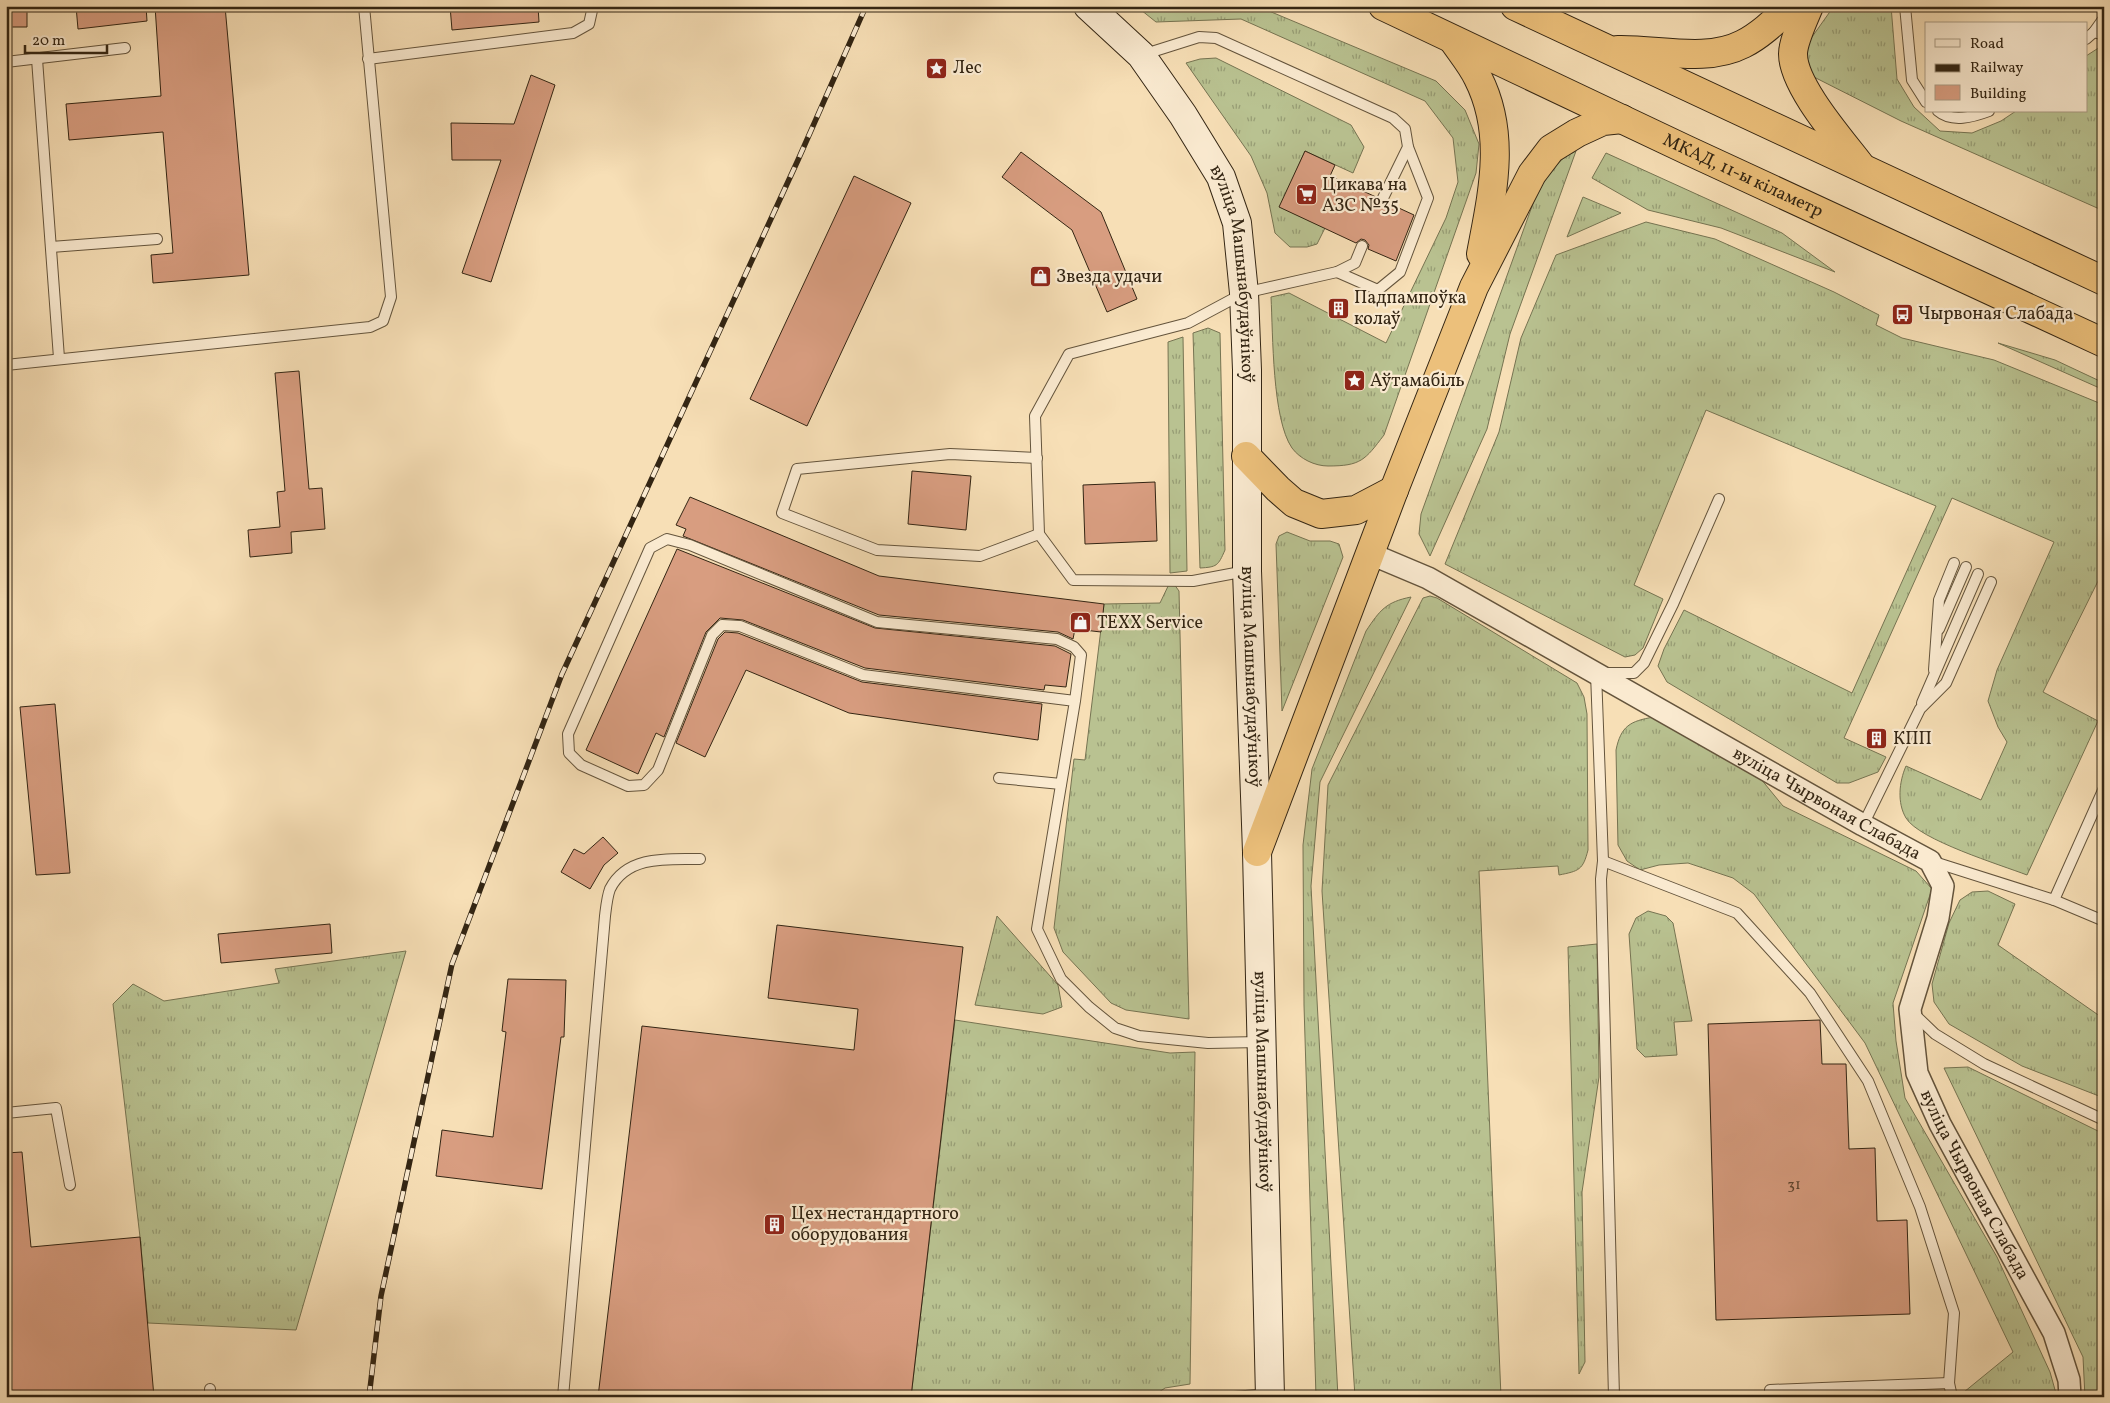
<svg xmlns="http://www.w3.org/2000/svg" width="2110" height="1403" viewBox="0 0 2110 1403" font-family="Vollkorn,serif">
<defs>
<pattern id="grass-tufts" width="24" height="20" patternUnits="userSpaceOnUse" patternTransform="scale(1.25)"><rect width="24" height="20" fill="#b9c291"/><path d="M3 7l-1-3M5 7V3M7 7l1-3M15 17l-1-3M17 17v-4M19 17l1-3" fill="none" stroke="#979d75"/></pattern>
</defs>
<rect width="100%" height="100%" fill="#f7dfb6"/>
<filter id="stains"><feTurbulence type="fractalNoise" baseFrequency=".004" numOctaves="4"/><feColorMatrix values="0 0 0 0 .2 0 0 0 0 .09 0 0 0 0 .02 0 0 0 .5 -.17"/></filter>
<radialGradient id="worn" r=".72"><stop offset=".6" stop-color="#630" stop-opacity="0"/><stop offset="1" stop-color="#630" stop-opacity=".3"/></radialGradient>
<g fill="url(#grass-tufts)" stroke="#767452">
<path d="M1136,6H1257L1436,81L1465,110L1479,144L1476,173L1384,435C1365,460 1361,466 1328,466C1315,466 1300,459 1292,448C1272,419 1273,334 1271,297L1289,293L1386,343L1446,218L1458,182L1453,138L1425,101L1241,19L1156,22Z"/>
<path d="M1834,6H1891L1897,79L1914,107L1940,131L1972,133L2001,121L2016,111H2086V56L2100,47L2104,48V211L1901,121L1808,74L1803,58L1807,44Z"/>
<path d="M1216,58L1351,125L1364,147L1353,173L1305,151L1280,207L1325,228L1317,244L1307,247H1290L1275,233L1267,193L1251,156L1186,63L1200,59Z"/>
<path d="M1576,151L1510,334L1487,429L1430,556L1419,534L1421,514L1535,198C1546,178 1555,160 1576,151Z"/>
<path d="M1606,153L1782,233L1835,272L1721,228L1648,210L1592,178Z"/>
<path d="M1583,197L1621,213L1567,237Z"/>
<path d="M1646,222L1715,239L1834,292L1879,315L1876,325L1902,338L1994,360L2104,405V569L2043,692L2098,721L2027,875C2001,865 1919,840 1906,818C1897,803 1899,782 1906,766L1981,800L2007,742L1998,727L1988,701L1997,670L2054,542L1952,498L1844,738L1886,757L1878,772L1849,783H1837L1667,682L1658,666L1664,649L1684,610L1852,693L1936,506L1706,410L1634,585L1663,599L1643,648L1635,655L1625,657L1445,564L1499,432L1521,338L1556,255Z"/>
<path d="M1208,328L1220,333L1225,550C1218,566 1217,567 1200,568L1193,333Z"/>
<path d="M1183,337L1187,571L1170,573L1168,342Z"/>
<path d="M1998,343L2055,360L2104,383V390Z"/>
<path d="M1287,532L1310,541H1330L1339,544L1343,557L1282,711L1276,544L1279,536Z"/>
<path d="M1171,580L1179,591L1189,1019L1126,1010L1111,1003L1063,952L1054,928L1074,759L1085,760L1104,604L1160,603Z"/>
<path d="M1430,596L1437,598L1577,683L1584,697L1587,714L1588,850C1583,870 1579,871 1559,875L1558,866L1479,871L1501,1397H1355L1322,891L1328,785L1423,598Z"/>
<path d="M1411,597L1320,782L1311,886L1338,1397H1316L1304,1005L1303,845L1312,769L1366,631C1380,610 1386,602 1411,597Z"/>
<path d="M1654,717L1756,773L1783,806L1916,871L1932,889L1893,1003L1896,1041L1905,1098L1997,1257L2050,1372L2057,1397H1965L1964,1392L2013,1352L1865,1043L1754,894L1733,878L1688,863L1659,865L1640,870L1627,861L1618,845L1616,750C1621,726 1630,721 1654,717Z"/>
<path d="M1988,891L2015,904L1998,945L2104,1019V1098L2022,1066L1949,1024L1934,1002L1932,984L1949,923L1960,900L1972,892Z"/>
<path d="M1648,911L1666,916L1673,923L1692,1021L1674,1022L1677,1055L1645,1057L1637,1049L1629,934L1636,918Z"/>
<path d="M997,916L1058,985L1062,1007L1043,1014L975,1005Z"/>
<path d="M1597,944L1599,1077L1582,1192L1585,1362L1579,1374L1568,947Z"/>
<path d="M406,951L296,1330L148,1323L140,1237L113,1004L133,984L164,1001L279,983L275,969Z"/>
<path d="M955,1020L1170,1053L1195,1052L1190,1384L1165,1388L1152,1397H911Z"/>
<path d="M1968,1067L2104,1134V1397H2085L2083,1357L1944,1068Z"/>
</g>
<g fill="#d89d80" stroke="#332513">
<path d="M27,6V27H7L6,7Z"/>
<path d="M76,6H146L147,21L78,29Z"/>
<path d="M155,6H225L249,275L153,283L151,255L173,253L163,132L69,140L66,104L161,96Z"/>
<path d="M450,6H538L539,22L452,30Z"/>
<path d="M531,75L555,85L491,282L462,273L501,160H452L451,123L514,124Z"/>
<path d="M1305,151L1335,165L1330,176L1376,197L1375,201L1379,206L1383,207L1388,203L1414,215L1396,261L1368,249L1369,245L1365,240L1361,239L1356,243L1279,207Z"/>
<path d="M1021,152L1101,212L1137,299L1107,312L1072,230L1002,177Z"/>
<path d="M854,176L911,203L807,426L750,399Z"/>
<path d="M299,371L309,489L322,488L325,529L291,532L292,553L250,557L248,530L280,527L277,492L285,491L275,373Z"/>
<path d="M912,471L971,476L966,530L908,524Z"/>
<path d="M1155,482L1157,541L1085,544L1083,485Z"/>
<path d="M690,497L879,576L1104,604L1101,632L1075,629L1073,639L1058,632L879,615L683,536L686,529L676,525Z"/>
<path d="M677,549L875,628L1055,646L1071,654L1066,687L1045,685L1044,690L865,668L743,620L720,618L706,632L664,737L656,733L638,774L586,750Z"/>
<path d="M725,632L738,633L862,682L1042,704L1038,740L849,713L746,670L705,757L676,743L718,639Z"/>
<path d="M55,704L70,873L36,875L20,707Z"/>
<path d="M603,837L618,853L604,865L590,889L561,872L574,849L584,854Z"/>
<path d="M330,924L332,953L221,963L218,934Z"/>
<path d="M777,925L963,947L911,1397H598L642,1026L854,1050L858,1009L768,998Z"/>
<path d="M508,979L566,980L564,1037H561L542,1189L436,1176L442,1130L493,1137L506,1032L502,1031Z"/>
<path d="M1820,1020L1822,1064H1846L1849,1149L1875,1148L1877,1221L1907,1220L1910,1314L1716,1320L1708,1024Z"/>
<path d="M22,1152L31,1247L140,1237L154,1397H6V1153Z"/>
</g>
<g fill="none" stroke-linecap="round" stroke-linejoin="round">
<defs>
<g id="lane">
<path d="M1905,6L1912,80L1926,102"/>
<path d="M2094,32L2104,35"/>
<path d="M2086,39L2094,32L2104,18"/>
<path d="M1142,55L1199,37L1216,38L1393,118L1405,129L1408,147L1382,200"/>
<path d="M37,59L59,358"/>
<path d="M368,59L573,33L589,24L593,6"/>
<path d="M6,62L125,48"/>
<path d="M1938,111C1952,123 1973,117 1989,111"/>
<path d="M51,247L157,239"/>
<path d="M1337,272L1378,290L1400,272L1428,198L1408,147"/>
<path d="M6,365L370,327L383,321L391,297L364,6"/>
<path d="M1037,458L950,454L797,469L782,513L877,550L980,556L1039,534"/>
<path d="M1246,571L1193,581L1073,580L1039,534L1035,416L1069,354L1188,323L1244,293L1337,272L1355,263L1362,246"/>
<path d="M1939,629L1966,567"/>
<path d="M1934,670L1939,600L1954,563"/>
<path d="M1075,701L863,675L740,626L722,625L712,635L658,770L644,785L628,786L581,765L569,753L568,734L650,548L667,539L690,545L877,622L1057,639L1074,647L1081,655L1075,701L1037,929L1061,979L1089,1007L1115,1028L1139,1036L1208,1043L1260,1042"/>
<path d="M1922,703L1978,574"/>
<path d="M999,778L1061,784"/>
<path d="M1863,825L1920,709L1946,683L1991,582"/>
<path d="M1603,861L1737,913L1810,993L1868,1081L1920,1207L1954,1313L1949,1383L1952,1397"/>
<path d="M1931,861L2054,900L2104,788"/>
<path d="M2054,900L2104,921"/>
<path d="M1912,1012L1935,1034L1984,1064L2104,1120"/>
<path d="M6,1113L56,1108L70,1185"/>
<path d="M1770,1390L1949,1383"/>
<path d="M210,1397V1389"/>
<path d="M563,1397L605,916C606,908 607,897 610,889C627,855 668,859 700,859"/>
<path d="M1234,1397L1269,1394"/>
<path d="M1614,1397L1601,879L1603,861L1596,673H1634L1644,663L1673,604L1719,499"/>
</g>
<g id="street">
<path id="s1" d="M1371,554L1428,578L1863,825L1930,861L1943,886L1938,918L1910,1009L1917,1073L1940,1124L2054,1333L2069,1380L2070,1397"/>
</g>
<g id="secondary">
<path id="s2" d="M1088,6L1141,55L1183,115L1221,177L1237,223L1244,293L1247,370V571L1257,852L1270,1397"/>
</g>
<g id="highway">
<path id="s3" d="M1383,6L1687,150L2104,343"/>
<path d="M1515,6L2104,281"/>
<path d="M1809,6C1804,19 1793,41 1793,54C1793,86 1841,140 1860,165"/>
<path d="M1453,40C1461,52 1472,65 1478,78C1507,135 1492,195 1481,254"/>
<path d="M1618,50C1659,49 1706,63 1743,44C1761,35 1777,19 1791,6"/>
<path d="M1246,456L1278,489L1294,503L1321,514L1356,510L1394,490"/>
<path d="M1257,852L1394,490L1474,287L1532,174L1551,149L1577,133L1603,121L1622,119"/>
</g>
</defs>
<use href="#lane" stroke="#64543c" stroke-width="12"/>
<use href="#street" stroke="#64543c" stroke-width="24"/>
<use href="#secondary" stroke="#332513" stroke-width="30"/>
<use href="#highway" stroke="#332513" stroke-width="30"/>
<use href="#lane" stroke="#faead0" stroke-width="10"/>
<use href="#street" stroke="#faead0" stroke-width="21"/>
<use href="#secondary" stroke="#faead0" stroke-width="28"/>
<use href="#highway" stroke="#ecc07b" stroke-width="28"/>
<defs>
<path id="rail" d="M369,1397L381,1296L452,964L562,674L798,160L866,6"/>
</defs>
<use href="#rail" stroke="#332513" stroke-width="5.5"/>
<use href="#rail" stroke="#faead0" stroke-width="4" stroke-dasharray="11" stroke-linecap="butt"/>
</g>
<defs>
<symbol id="sight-square" viewBox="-11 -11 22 22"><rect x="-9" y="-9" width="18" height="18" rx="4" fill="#8f2418" stroke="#faead0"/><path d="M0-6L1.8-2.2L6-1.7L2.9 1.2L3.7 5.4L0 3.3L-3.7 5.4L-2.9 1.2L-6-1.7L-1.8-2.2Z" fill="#fff"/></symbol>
<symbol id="supermarket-square" viewBox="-11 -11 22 22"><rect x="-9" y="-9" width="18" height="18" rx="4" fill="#8f2418" stroke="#faead0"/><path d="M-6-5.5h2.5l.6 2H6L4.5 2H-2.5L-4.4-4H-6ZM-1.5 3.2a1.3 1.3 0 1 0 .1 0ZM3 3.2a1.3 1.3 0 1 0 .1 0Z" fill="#fff"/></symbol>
<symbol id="shop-square" viewBox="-11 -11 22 22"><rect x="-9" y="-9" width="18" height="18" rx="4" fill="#8f2418" stroke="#faead0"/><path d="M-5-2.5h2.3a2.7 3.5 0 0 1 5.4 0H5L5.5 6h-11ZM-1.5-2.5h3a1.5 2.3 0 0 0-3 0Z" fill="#fff"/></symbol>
<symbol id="building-square" viewBox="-11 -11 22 22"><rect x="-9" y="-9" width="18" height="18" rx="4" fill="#8f2418" stroke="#faead0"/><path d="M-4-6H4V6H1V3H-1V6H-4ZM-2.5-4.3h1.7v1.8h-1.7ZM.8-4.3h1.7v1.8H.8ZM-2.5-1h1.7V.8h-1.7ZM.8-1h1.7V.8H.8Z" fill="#fff"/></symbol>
<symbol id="bus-square" viewBox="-11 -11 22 22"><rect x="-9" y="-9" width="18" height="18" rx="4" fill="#8f2418" stroke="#faead0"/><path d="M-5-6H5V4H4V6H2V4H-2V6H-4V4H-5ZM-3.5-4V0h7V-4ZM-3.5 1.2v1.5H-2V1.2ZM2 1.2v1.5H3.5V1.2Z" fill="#fff"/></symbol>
</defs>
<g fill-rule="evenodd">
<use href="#sight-square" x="924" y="56" width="25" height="25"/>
<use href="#supermarket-square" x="1294" y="182" width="25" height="25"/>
<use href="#shop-square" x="1028" y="264" width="25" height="25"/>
<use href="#building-square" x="1326" y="296" width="25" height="25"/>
<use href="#bus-square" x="1890" y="302" width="25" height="25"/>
<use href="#sight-square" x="1342" y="368" width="25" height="25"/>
<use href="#shop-square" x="1068" y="610" width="25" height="25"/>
<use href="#building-square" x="1864" y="726" width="25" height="25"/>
<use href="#building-square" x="762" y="1212" width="25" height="25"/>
</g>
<g text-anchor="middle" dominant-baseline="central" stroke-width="4.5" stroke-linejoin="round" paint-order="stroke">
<g font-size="15" fill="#5c432e">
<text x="1794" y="1185">31</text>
</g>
<g font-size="18" fill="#332513" stroke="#faead0" text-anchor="start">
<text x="953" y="68">Лес</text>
<text x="1322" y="185">Цикава на<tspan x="1322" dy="21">АЗС №35</tspan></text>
<text x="1056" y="277">Звезда удачи</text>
<text x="1354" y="298">Падпампоўка<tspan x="1354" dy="21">колаў</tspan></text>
<text x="1918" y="314">Чырвоная Слабада</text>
<text x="1370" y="381">Аўтамабіль</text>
<text x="1097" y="623">TEXX Service</text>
<text x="1893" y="739">КПП</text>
<text x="791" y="1214">Цех нестандартного<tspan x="791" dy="21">оборудования</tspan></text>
</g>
<g font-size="18" fill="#332513" stroke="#faead0">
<text stroke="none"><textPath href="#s3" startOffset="398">МКАД, 11-ы кіламетр</textPath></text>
<text stroke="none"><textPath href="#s2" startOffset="316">вуліца Машынабудаўнікоў</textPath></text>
<text stroke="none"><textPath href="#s2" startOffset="721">вуліца Машынабудаўнікоў</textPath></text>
<text stroke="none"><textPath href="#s1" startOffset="520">вуліца Чырвоная Слабада</textPath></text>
<text stroke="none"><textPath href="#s2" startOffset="1126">вуліца Машынабудаўнікоў</textPath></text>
<text stroke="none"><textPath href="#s1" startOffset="984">вуліца Чырвоная Слабада</textPath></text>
</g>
</g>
<rect width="2110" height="1403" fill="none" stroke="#f7dfb6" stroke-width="25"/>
<rect x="8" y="8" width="2095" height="1388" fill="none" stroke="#332513" stroke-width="2.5"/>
<rect x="12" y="12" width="2085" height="1378" fill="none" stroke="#332513"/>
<rect x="1925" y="22" width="162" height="90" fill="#faead0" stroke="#aa9b84"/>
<rect x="1935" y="39" width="25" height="8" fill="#faead0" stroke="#aa9b84"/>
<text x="1970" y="48" font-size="15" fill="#332513">Road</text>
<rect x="1935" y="64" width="25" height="8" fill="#332513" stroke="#aa9b84"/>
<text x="1970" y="72" font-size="15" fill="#332513">Railway</text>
<rect x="1935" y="85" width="25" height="15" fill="#d89d80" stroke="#aa9b84"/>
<text x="1970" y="98" font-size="15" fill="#332513">Building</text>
<path d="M25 45v8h82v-8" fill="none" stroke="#332513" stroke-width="2.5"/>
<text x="32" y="45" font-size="15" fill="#332513" stroke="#faead0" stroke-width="4" paint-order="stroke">20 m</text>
<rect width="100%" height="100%" filter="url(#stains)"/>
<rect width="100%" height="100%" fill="url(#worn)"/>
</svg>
